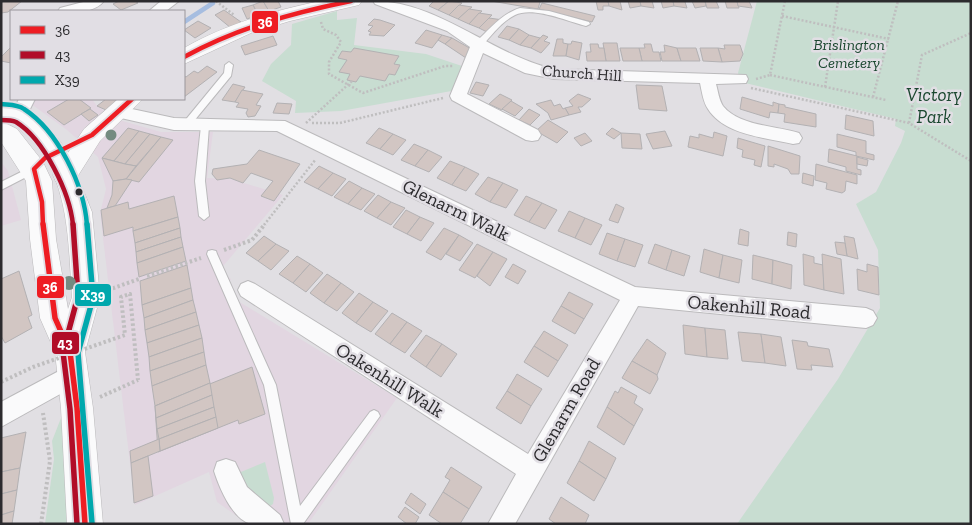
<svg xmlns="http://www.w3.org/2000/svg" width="972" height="525" viewBox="0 0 972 525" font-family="'Zilla Slab',serif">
<rect width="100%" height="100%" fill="#e1dfe3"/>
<g fill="#e2d6e1">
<path d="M18,99H92L97,106L119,120L161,132H213L207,178L231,179L283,195L219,271L231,279L227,286L228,295L397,398L308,524H248L217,502L209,472L135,505L100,213L106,189L98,157L67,130L34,106Z"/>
<path d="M1,162L8,171L21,220L1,226Z"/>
</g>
<g fill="#c8ddd1">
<path d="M757,1H971V524H737L838,379L880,308L878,250L856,204L876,192L901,143L905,131L895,126L896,119L741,82L738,73Z"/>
<path d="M337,11V20L357,18L354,45L426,54L465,67L457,90L341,111L295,113L296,101L262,81L271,64L291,45L292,24Z"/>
<path d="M61,418L66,453L69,524H45L54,459L52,441Z"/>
<path d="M265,462L274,498L273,504L270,506L236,483V474Z"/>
</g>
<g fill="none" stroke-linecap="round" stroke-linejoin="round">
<path stroke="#a6bde0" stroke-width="4.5" d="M184,22L213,3"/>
</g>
<g fill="#d2c6c3" stroke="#b3b1b3">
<path d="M4,1H22L8,12L1,13V3Z"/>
<path d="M119,1H135L138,3L121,10L113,4Z"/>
<path d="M263,1L269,11L258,15L253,5Z"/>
<path d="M263,1H278L281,7L269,11Z"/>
<path d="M434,1H449L438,10L429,6Z"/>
<path d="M449,1L462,3L449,15L438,10Z"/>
<path d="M491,1H537L540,2L538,9Z"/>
<path d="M596,1H608L609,6H603V10H598Z"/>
<path d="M608,1H620L622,10L609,6Z"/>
<path d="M628,1H640L641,6L630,8Z"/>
<path d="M640,1H652L654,8L641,6Z"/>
<path d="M661,1H673L674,6L663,8Z"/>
<path d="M673,1H688L685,2L687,8L674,6Z"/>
<path d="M692,1H705L706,6L695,8Z"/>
<path d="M705,1H716L719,8H707Z"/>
<path d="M725,1H737L739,8H727Z"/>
<path d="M737,1H749L752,8L738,6Z"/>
<path d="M542,3L595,16L592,22L539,9Z"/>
<path d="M253,5L258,15L247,19L242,8Z"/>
<path d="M459,5L472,7L458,19L449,15Z"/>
<path d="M469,9L482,11L469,24L458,19Z"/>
<path d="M224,10L241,22L231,28L215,15Z"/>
<path d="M479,13L492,15L479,28L469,24Z"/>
<path d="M489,18L503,20L489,33L479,28Z"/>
<path d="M374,19L380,20L395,25L384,36L369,35L371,32L368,31L373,26L368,25Z"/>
<path d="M198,21L211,28L195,38L184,30Z"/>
<path d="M507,26L519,29L509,40L498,37Z"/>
<path d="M519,29L529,35L520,45L509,40Z"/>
<path d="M426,30L442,35L432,48L415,43Z"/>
<path d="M442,35L452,38L445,44L438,40Z"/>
<path d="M529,35L540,38L531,48L520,45Z"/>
<path d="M543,35L548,37L544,41L550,43L541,53L531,48Z"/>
<path d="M273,36L277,45L245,55L241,46Z"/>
<path d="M452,38L473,50L469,60L445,44Z"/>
<path d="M557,39H563V43L568,44L566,56H553Z"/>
<path d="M572,41L582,43L579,60L566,56L568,44H571Z"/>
<path d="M603,43H617L620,61H606Z"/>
<path d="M590,44H598L599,48H604L606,61H587L586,52H591Z"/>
<path d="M644,44H651L653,52H659L661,61H642L639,48H645Z"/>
<path d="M664,45L677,48L681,61H662L660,52H665Z"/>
<path d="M724,45H740L743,54L740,61L722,62L718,48L725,49Z"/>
<path d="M11,47V63L1,61V57Z"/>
<path d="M354,48L399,56L394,64L400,65L395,75L389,74L385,81L360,76L356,82L347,80L350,74L339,72L347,60L338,58L342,51L351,52Z"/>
<path d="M620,48H639L642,61H623Z"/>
<path d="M677,48H696L700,61H681Z"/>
<path d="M700,48H718L722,62L703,61Z"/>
<path d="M207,66L217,72L184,97V76L186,77L194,71L198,73Z"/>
<path d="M476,82L489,85L483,96L470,93Z"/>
<path d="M233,84L245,87L235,102L222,100Z"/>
<path d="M636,85L662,86L667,111L639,109Z"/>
<path d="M242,90L263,94L256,105L261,106L255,116L248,117L246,113L248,109L236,107L239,103L235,102Z"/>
<path d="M500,94L512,100L502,110L489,104Z"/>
<path d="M578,94L591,99L582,107H578L581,112L569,115L565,108L573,106L569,101Z"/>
<path d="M742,97L773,106V102L779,104L778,113L770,112L769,118L740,109Z"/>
<path d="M69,99H79L91,108L64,125L47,112Z"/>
<path d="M106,99H119L106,110L97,106Z"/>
<path d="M551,100L554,106L560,104L563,109L565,108L569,115L551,120L548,113L536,104Z"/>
<path d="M511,101L523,108L515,116L502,109Z"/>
<path d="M277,103L292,104L289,114L273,113Z"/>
<path d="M779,104L785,105V107L816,114V127L784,122L785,114L778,113Z"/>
<path d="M90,109L98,115L89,121L81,114Z"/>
<path d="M529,109L540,115L530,125L519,120Z"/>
<path d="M846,115L873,121L874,136L845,129Z"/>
<path d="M548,120L568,132L557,143L536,131Z"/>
<path d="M128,128L139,131L114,161L102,158Z"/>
<path d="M379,128L393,134L380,149L366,143Z"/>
<path d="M612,128L621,133L614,139L606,134Z"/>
<path d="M139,131L150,134L125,164L114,161Z"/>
<path d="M665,131L672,146L653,149L646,134Z"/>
<path d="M714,132L727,136L723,156L688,147L690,136L699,138V134L713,138Z"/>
<path d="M585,133L592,141L581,146L574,138Z"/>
<path d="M621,133L640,134L642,149L622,148Z"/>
<path d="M150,134L161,137L136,166L125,164Z"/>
<path d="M393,134L406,140L393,155L380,149Z"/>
<path d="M837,134L866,141V153L874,155V160L856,156V152L837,147Z"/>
<path d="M161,137L173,140L139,182L126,179Z"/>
<path d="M738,138L765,146L761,167L754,165L755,160L742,157L743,150L737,148Z"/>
<path d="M414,144L428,150L415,166L401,160Z"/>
<path d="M768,146L800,156L799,174H791L788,169L774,164V167L768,166Z"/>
<path d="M829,149L857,156V169L861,170V175L846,171V167L828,162Z"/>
<path d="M259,150L300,164L274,201L261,196L273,181L251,173L243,183L230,178L217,180L212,174L213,169L247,164Z"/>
<path d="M428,150L442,157L429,172L415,166Z"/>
<path d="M857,157L868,160L867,166L857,164Z"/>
<path d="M102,158L125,164L136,166L126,179L113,181Z"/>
<path d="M450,161L465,167L452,185L437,178Z"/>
<path d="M816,164L857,175V184L846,181L845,191L842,193L826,189L827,183L815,180Z"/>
<path d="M319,166L333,173L318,189L304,182Z"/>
<path d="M465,167L479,174L466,191L452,185Z"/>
<path d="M333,173L346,179L332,196L318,189Z"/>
<path d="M803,173L814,176L813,186L802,183Z"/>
<path d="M488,177L503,183L490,202L475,194Z"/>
<path d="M126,179L132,180L115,206L107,208L112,195L113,181Z"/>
<path d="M349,181L362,188L348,204L334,197Z"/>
<path d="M503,183L518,190L506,208L490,202Z"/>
<path d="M362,188L375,194L361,210L348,204Z"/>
<path d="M378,195L391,202L377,218L364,211Z"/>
<path d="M174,196L178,217L133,231V227L104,236L101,210L128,202L129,209Z"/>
<path d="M526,196L542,203L529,222L514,215Z"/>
<path d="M391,202L405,208L391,225L377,218Z"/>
<path d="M542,203L557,210L545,229L529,222Z"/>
<path d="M616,204L624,208L618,223L609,220Z"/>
<path d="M406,210L420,217L407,234L393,227Z"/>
<path d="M569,211L585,218L575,238L558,231Z"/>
<path d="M178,217L180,228L135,243L133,231Z"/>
<path d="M420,217L434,223L421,241L407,234Z"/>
<path d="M585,218L602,225L591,245L575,238Z"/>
<path d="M180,228L181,237L136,252L135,243Z"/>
<path d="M444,228L459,235L441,260L426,252Z"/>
<path d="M740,229L749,232L748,246L738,244Z"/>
<path d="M788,232L797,234L796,247L787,245Z"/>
<path d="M607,233L625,239L617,261L599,254Z"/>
<path d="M459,235L473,243L460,261L446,254Z"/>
<path d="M264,236L276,244L258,261L246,253Z"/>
<path d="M844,236L854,238L858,259L847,256Z"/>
<path d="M181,237L183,247L137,263L136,252Z"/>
<path d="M625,239L643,245L635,267L617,261Z"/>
<path d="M835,242L845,243L847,256L837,254Z"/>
<path d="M276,244L289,251L271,270L258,261Z"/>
<path d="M477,244L493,252L475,278L459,270Z"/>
<path d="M655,244L672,250L666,270L648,263Z"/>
<path d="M183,247L186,261L139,277L137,263Z"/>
<path d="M704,249L723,255L719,278L700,272Z"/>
<path d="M672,250L690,256L684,276L666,270Z"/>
<path d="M493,252L507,259L490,286L477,276Z"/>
<path d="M803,254L814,257V263L823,265L824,290L804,285Z"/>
<path d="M822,254L841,259L844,294L824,290Z"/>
<path d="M723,255L742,260L739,283L719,278Z"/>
<path d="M753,255L773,260L772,284L752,279Z"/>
<path d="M297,256L310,264L293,283L279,274Z"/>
<path d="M773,260L792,265L791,289L772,284Z"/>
<path d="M310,264L323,273L306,292L293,283Z"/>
<path d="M513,264L526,271L518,284L505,277Z"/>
<path d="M867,264L878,267L879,295L858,290L857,269L867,272Z"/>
<path d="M187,265L191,288L142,305L140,281Z"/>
<path d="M19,271L32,315L28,317L32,328L5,343L1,336V279Z"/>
<path d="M327,274L341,283L324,303L310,293Z"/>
<path d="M341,283L354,292L337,311L324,303Z"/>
<path d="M191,288L193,300L144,318L142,305Z"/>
<path d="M569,292L593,304L584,319L561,306Z"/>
<path d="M359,293L373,302L356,323L342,313Z"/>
<path d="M193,300L196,312L145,330L144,318Z"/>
<path d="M373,302L388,311L371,332L356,323Z"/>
<path d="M561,306L584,319L575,334L552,321Z"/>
<path d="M196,312L199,325L147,343L145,330Z"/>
<path d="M392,313L407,322L390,344L375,334Z"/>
<path d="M407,322L422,331L405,353L390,344Z"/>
<path d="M199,325L202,338L149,357L147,343Z"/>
<path d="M683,325L705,328L707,357L685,354Z"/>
<path d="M705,328L725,330L728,359L707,357Z"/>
<path d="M544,331L568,345L558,361L534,346Z"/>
<path d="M738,332L761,334L765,363L742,361Z"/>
<path d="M761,334L781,337L786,366L765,363Z"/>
<path d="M426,335L442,344L426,367L410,356Z"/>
<path d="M202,338L204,352L150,371L149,357Z"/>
<path d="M647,339L666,353L657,375L632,361Z"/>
<path d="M792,340L807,342L808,346L829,349L833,367L811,365L812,370L797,369Z"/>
<path d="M442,344L457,354L441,377L426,367Z"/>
<path d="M534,346L558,361L548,377L524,362Z"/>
<path d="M204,352L206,365L152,386L150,371Z"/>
<path d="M632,361L657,375L658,379L650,394L622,378Z"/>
<path d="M206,365L210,383L155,406L152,386Z"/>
<path d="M252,367L265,414L239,424L238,420L158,452L155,406Z"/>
<path d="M517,374L542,389L531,406L507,391Z"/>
<path d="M210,383L212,395L156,418L155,406Z"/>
<path d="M621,387L637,396L634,403L643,409L634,426L607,407L615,391L618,393Z"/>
<path d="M507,391L531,406L521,424L496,408Z"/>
<path d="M212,395L214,407L157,429L156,418Z"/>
<path d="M214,407L216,417L159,439L157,429Z"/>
<path d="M607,407L634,426L624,445L597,427Z"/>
<path d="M216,417L218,428L160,451L159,439Z"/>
<path d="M26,432L20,468L1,472V438Z"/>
<path d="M159,439L160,451L131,463L130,451Z"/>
<path d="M589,441L616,458L606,479L579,461Z"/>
<path d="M148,456L153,496L134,503L131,463Z"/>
<path d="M579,461L606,479L594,501L567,483Z"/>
<path d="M451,467L482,487L469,509L443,492L450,480L445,477Z"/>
<path d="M20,468L17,490L1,494V472Z"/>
<path d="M17,490L14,511L1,515V494Z"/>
<path d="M443,492L469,509L460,524H442L429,515Z"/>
<path d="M411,493L426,504L420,514L405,503Z"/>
<path d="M561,497L589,515L585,524H556L549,519Z"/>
<path d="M405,507L419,517L415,524H407L398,517Z"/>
<path d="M14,511L12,524H1V515Z"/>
</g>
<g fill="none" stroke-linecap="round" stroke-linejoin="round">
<defs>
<g id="lane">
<path d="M520,8L549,11L589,22L590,24L586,26C567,21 533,6 515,15C501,22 491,36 481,47H475V43C489,30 501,14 520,8Z"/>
<path d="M229,62L233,65L231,76L189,127H183V123L224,73L225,65Z"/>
<path d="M205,123L209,126L205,181L209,216L204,220L199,216L195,181L201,126Z"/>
<path d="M33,166L37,170L36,172L1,190V182Z"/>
<path d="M212,250L216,251L217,254L276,385L300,506L370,412L374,410L378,412L380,416L303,524H291L264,385L207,254L208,251Z"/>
</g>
<g id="street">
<path d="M87,1H104C94,14 72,12 58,11L60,8Z"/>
<path d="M161,1H179L166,11H149Z"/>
<path d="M373,1C439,1 491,55 554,69L746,75L748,79L746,83L716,84C718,91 719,100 723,106C739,126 777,126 799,133L802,138L799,143L793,144C767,138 724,135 708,109C703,102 702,92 700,83L554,79L525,73L483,53L467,94L538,130L541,135L538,140L532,141L526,140L452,100L450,96L470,47L447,31L375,4Z"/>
<path d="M19,99H35L25,119L19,121L13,119L11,115Z"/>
<path d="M118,106L174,118L285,121L635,287L866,308L873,311L877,318L873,325L866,328L638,306L515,524H488L516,474L241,296L238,290L241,284L248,281L255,284L528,454L620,300L277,131L174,130L112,116L110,112L112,108Z"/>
<path d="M72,364L80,367L83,375L80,383L1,427V402Z"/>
<path d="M226,459L235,462L247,487L280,515L284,524C274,524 262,525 252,524C233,521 219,487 214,471L217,462Z"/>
</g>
<g id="secondary">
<path d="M320,1H362L359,5L290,21L251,33L184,64V48C226,24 273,11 320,1Z"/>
<path d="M118,99H143L100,141L74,182L65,185L56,182L53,175L84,129Z"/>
</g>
<path id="highway" d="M1,104H12L27,109L53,132L68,152L92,212L100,297L85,352L93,408L103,524H67L61,408L55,352L40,318L30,239L26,181L1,142V121L17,129L43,162L52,181L56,239L68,309L72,297C68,242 70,175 26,135C18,128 13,120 1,120Z"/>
</defs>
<use href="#lane" stroke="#bbbabc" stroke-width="2"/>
<use href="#street" stroke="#bbbabc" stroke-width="2"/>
<use href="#secondary" stroke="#bbbabc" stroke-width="1"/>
<use href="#highway" stroke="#bbbabc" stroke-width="1"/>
<g stroke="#bfbebf" stroke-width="2.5" stroke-dasharray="2 2" stroke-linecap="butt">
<path d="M216,1L234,15"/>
<path d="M782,16L889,39"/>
<path d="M321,22L323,29L336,35L341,42L329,62V74L363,93L445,66H454"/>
<path d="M770,75L886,100"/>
<path d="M756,79L770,75L785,1"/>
<path d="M825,87L838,1"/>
<path d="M751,88L909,123L971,161"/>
<path d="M873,97L898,1"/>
<path d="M306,123L352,81"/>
<path d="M312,123H340L443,98"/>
<path d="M909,123L922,55L971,33"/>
<path d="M264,225L316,159"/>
</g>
<g stroke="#bfbebf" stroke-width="4" stroke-dasharray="2.5 2.5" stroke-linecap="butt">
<path d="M224,250L252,240L265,224"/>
<path d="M147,276L201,258"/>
<path d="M108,290L139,279"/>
<path d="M100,397L138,380"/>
<path d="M41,524L50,461L43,413"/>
</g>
<use href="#lane" fill="#fafafb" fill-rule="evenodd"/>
<use href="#street" fill="#fafafb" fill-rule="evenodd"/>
<use href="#secondary" fill="#fafafb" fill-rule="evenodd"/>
<use href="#highway" fill="#fafafb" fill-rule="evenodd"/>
<path stroke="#bfbebf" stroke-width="4" stroke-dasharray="2.5 2.5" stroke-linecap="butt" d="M1,382L33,367L125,335L121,297L130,294L138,380"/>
<defs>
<g id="bus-1-far1">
<path d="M184,57C237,28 292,13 351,1"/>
<path d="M43,225L42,202L34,169L45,158L92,135L132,99"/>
</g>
<path id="bus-1" d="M43,224L55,318L70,352L77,408L85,524"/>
<path id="bus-2-far1" d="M1,120C6,120 12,120 16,122C44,139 70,193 73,225"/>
<path id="bus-2" d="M73,224L78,296L63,352L70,409L77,524"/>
<path id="bus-3-far1" d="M1,104C8,105 17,104 24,109C58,131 84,185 87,225"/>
<path id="bus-3" d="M87,224L93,298L78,353L92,523"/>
</defs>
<use href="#bus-1-far1" stroke="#e1dee4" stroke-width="8"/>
<use href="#bus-1" stroke="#e1dee4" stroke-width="9"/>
<use href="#bus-2-far1" stroke="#e1dee4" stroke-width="8"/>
<use href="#bus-2" stroke="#e1dee4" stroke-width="9"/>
<use href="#bus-3-far1" stroke="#e1dee4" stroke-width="8"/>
<use href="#bus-3" stroke="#e1dee4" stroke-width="9"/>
<use href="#bus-1-far1" stroke="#ee1d23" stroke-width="4.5"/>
<use href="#bus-1" stroke="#ee1d23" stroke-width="5.5"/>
<use href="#bus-2-far1" stroke="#b10d28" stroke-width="4.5"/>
<use href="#bus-2" stroke="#b10d28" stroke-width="5.5"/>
<use href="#bus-3-far1" stroke="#00a8ad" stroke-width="4.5"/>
<use href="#bus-3" stroke="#00a8ad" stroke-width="5.5"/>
</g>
<g fill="#748b80">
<circle cx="111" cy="135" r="5.5"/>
<circle cx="69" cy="283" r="7"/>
</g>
<circle fill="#2c2b2e" stroke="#e1dee4" stroke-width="2" cx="79" cy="192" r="4.5"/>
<g text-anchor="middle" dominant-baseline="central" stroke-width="5" stroke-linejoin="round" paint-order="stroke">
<g font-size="16" font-style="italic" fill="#1a472f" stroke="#e1dee4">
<text x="849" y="44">Brislington<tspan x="849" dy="18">Cemetery</tspan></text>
</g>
<g font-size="16" fill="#2c2b2e" stroke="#e1dee4">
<text transform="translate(582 73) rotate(4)">Church Hill</text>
</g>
<g font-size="19" font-style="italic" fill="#1a472f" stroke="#e1dee4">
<text x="934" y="94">Victory<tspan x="934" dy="22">Park</tspan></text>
</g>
<g font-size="19" fill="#2c2b2e" stroke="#e1dee4">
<text transform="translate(456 210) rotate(26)">Glenarm Walk</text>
<text transform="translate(749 307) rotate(5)">Oakenhill Road</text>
<text transform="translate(390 380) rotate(32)">Oakenhill Walk</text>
<text transform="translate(566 410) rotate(-60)">Glenarm Road</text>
</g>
</g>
<g stroke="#e1dee4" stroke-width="2">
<rect x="251" y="10" width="28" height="24" rx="5" fill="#ee1d23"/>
<rect x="36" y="275" width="29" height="24" rx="5" fill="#ee1d23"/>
<rect x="74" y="283" width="38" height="24" rx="5" fill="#00a8ad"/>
<rect x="51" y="331" width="29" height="24" rx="5" fill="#b10d28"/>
</g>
<g font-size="14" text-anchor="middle" font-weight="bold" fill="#fff">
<text x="265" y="27">36</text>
<text x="50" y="292">36</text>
<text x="93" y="300">X39</text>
<text x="65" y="348">43</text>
</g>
<rect width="972" height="525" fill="none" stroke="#2c2b2e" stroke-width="5"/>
<rect x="10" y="10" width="175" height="90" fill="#e1dee4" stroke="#99969b"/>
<rect x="20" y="26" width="25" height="8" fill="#ee1d23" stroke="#99969b"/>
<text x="55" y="35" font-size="15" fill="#2c2b2e">36</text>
<rect x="20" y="51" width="25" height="8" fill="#b10d28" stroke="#99969b"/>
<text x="55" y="60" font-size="15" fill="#2c2b2e">43</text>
<rect x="20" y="76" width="25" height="8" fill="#00a8ad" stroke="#99969b"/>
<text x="55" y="85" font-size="15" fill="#2c2b2e">X39</text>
</svg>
